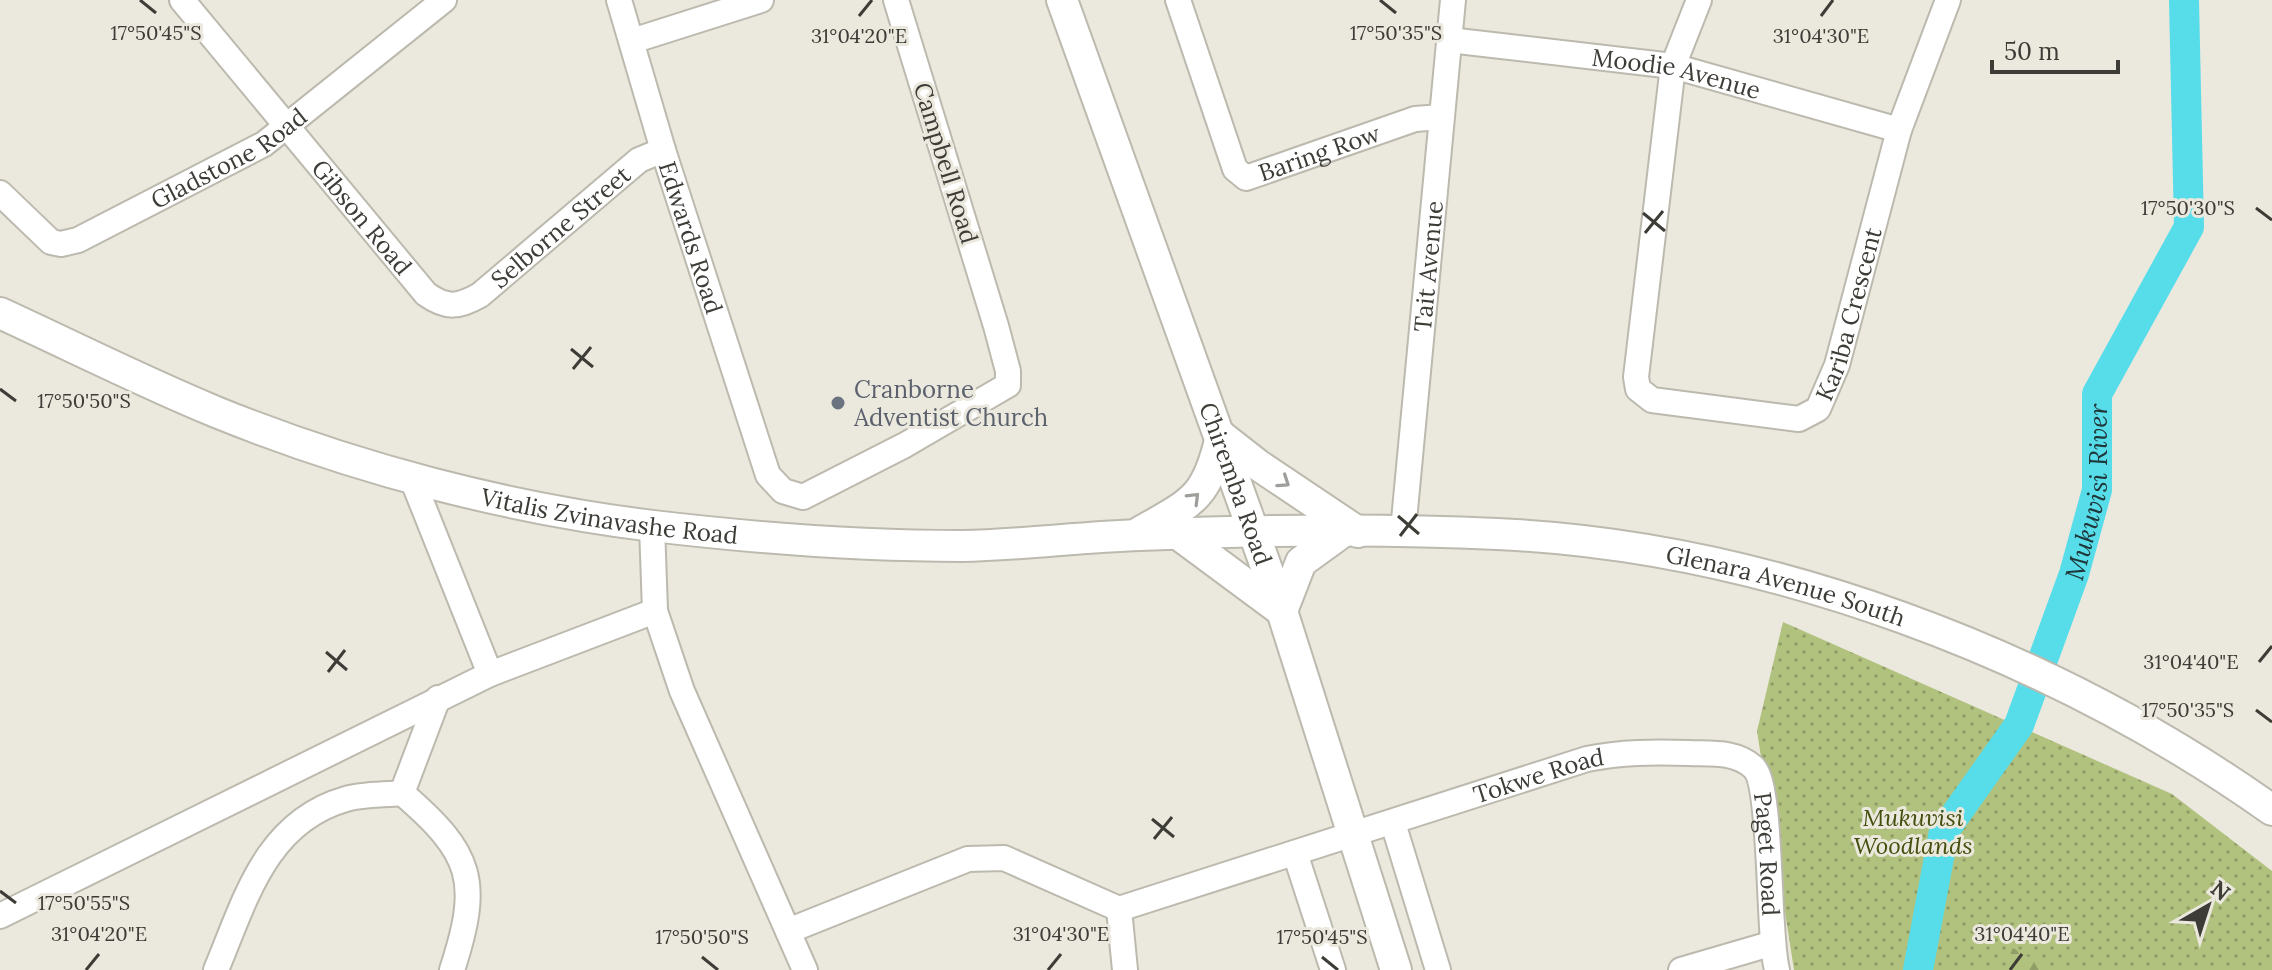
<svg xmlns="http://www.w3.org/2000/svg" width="2272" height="970" viewBox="0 0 2272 970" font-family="Lora,serif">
<defs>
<pattern id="grass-dots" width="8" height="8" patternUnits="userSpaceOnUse" patternTransform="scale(2)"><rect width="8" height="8" fill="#b1c17e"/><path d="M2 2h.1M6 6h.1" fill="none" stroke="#919e68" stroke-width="1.8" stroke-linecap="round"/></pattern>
<pattern id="forest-firs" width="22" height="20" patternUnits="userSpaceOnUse" patternTransform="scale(2)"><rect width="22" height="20" fill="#b1c17e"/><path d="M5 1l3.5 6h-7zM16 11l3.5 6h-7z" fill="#919e68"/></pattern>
</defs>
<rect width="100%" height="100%" fill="#ebe8dd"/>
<path fill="url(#grass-dots)" d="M1783,622L2172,794L2272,871V970H1794L1757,731Z"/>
<path fill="url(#forest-firs)" d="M2013,948L2051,970H2003Z"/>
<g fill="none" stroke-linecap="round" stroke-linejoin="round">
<path stroke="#57ddea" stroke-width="30" id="s1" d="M1918,970L1944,831L2019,725L2074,574L2097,490V394L2189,227L2184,0"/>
<defs>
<g id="minor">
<path id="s2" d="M182,0L426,294C447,309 459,307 480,295L639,160L663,150"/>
<path id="s3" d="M619,0L663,150L768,475L783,491L803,497L905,445L1008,385V371L996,326L896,0"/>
<path id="s4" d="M1178,0L1235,169L1246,178L1415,119L1441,117"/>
<path id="s5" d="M1699,0L1673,66L1636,377L1638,389L1652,400L1799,419L1818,409L1837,365L1899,130L1948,0"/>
<path id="s6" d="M1449,40L1673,66L1899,130"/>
<path d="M632,41L761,0"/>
<path id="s7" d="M0,193L51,242L61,244L78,240L264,144L444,0"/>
<path d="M411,476L490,674"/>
<path d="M652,526L655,611L682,691L805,970"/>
<path id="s8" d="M1403,531L1453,0"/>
<path d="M402,793C473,854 481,881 452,970"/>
<path d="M1393,823L1438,970"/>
<path d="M1295,853L1333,970"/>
<path d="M1119,909L1125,970"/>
<path d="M0,916L490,674L655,611"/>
<path id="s9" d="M788,931L968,859L1004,858L1119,909L1587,759C1622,752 1653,752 1689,753C1711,754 1735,751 1753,767C1773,784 1767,931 1777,970"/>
<path d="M216,970C245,901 265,822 346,799C363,794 384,795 402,793L438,698"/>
<path d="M1681,970L1770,944"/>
</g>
<g id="major">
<path id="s10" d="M1062,0L1282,611L1396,970"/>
<path id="s11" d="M0,313C72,346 143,382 216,412C354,468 506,508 653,526C755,538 859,546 962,546C1021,545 1080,537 1140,535C1258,530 1379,528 1497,534C1767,546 2052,654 2272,810"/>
<path d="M1221,436L1258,465L1358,532"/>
<path d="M1140,532C1193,502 1207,498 1221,436"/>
<path d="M1178,534L1282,611"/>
<path d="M1282,611L1301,562L1341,533"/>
</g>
</defs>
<use href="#minor" stroke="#bcb9ae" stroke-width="28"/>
<use href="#major" stroke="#bcb9ae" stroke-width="34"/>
<use href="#minor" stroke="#fff" stroke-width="24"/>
<use href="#major" stroke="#fff" stroke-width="30"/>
</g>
<defs><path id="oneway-chevron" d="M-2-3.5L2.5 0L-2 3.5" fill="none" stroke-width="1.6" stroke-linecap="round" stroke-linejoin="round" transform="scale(2)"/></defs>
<g stroke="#9e9e9b">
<use href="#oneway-chevron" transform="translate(1284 482) rotate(34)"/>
<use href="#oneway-chevron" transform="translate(1194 498) rotate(-45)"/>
</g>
<path fill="none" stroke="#3d3c37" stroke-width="3" d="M140,0L156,13M1380,0L1396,13M859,16L872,0M1821,16L1833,0M2256,208L2272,220M1643,213L1665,231M1645,233L1663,211M571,349L593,367M573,369L591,347M0,389L16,401M1398,516L1419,534M1400,536L1417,514M326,652L347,670M2259,662L2272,646M328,672L345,650M2256,710L2272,722M1152,819L1174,837M1154,839L1172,817M0,891L16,903M702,957L718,970M1322,957L1338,970M86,970L99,954M1048,970L1061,954M2010,970L2022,954"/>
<circle fill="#6b7280" stroke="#ebe8dd" stroke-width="3" cx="838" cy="403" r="8"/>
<g text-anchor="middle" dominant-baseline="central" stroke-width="6" stroke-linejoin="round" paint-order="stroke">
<g font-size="24" fill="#3d3c37" stroke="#ebe8dd">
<text stroke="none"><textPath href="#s6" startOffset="230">Moodie Avenue</textPath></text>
<text stroke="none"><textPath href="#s4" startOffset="270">Baring Row</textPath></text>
<text stroke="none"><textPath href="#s7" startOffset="270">Gladstone Road</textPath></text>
<text transform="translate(946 163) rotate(73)">Campbell Road</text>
<text stroke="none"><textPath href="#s2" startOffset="282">Gibson Road</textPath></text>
<text stroke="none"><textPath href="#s2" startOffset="546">Selborne Street</textPath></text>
<text stroke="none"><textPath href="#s3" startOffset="248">Edwards Road</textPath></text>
<text stroke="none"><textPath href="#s8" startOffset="266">Tait Avenue</textPath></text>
<text stroke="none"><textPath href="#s5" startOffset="684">Kariba Crescent</textPath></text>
<text stroke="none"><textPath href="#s10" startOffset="514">Chiremba Road</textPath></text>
<text stroke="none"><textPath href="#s11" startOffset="646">Vitalis Zvinavashe Road</textPath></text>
<text stroke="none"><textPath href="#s11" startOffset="1830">Glenara Avenue South</textPath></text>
<text stroke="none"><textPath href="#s9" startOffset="796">Tokwe Road</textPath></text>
<text stroke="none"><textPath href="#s9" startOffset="1106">Paget Road</textPath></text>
</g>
<g font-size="24" fill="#5b616d" stroke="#ebe8dd" text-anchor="start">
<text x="854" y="389">Cranborne<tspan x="854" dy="28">Adventist Church</tspan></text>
</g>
<g font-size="24" font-style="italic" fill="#45500e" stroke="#ebe8dd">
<text x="1913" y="817">Mukuvisi<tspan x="1913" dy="28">Woodlands</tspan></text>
</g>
<g font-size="26" font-style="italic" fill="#203739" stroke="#ebe8dd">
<text stroke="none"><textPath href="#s1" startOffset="516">Mukuvisi River</textPath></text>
</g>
</g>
<g font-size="20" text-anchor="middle" fill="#3d3c37" stroke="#ebe8dd" stroke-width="6" stroke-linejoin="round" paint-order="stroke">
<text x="1396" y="40">17°50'35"S</text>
<text x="156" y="40">17°50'45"S</text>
<text x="859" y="43">31°04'20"E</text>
<text x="1821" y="43">31°04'30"E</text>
<text x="2188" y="215">17°50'30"S</text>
<text x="84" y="408">17°50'50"S</text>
<text x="2191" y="669">31°04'40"E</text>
<text x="2188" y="717">17°50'35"S</text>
<text x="84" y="910">17°50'55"S</text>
<text x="99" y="941">31°04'20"E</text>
<text x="1061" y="941">31°04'30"E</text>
<text x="2022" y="941">31°04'40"E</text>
<text x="702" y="944">17°50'50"S</text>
<text x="1322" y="944">17°50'45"S</text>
</g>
<g transform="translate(2208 906) rotate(39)" stroke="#ebe8dd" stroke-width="6" paint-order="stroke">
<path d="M0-6L14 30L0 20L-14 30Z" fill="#3d3c37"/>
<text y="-12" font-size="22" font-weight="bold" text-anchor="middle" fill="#3d3c37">N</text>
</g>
<path d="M1992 60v12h126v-12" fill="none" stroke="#3d3c37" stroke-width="4"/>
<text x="2004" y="60" font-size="24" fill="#3d3c37" stroke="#ebe8dd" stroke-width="6" paint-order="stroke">50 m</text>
</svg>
